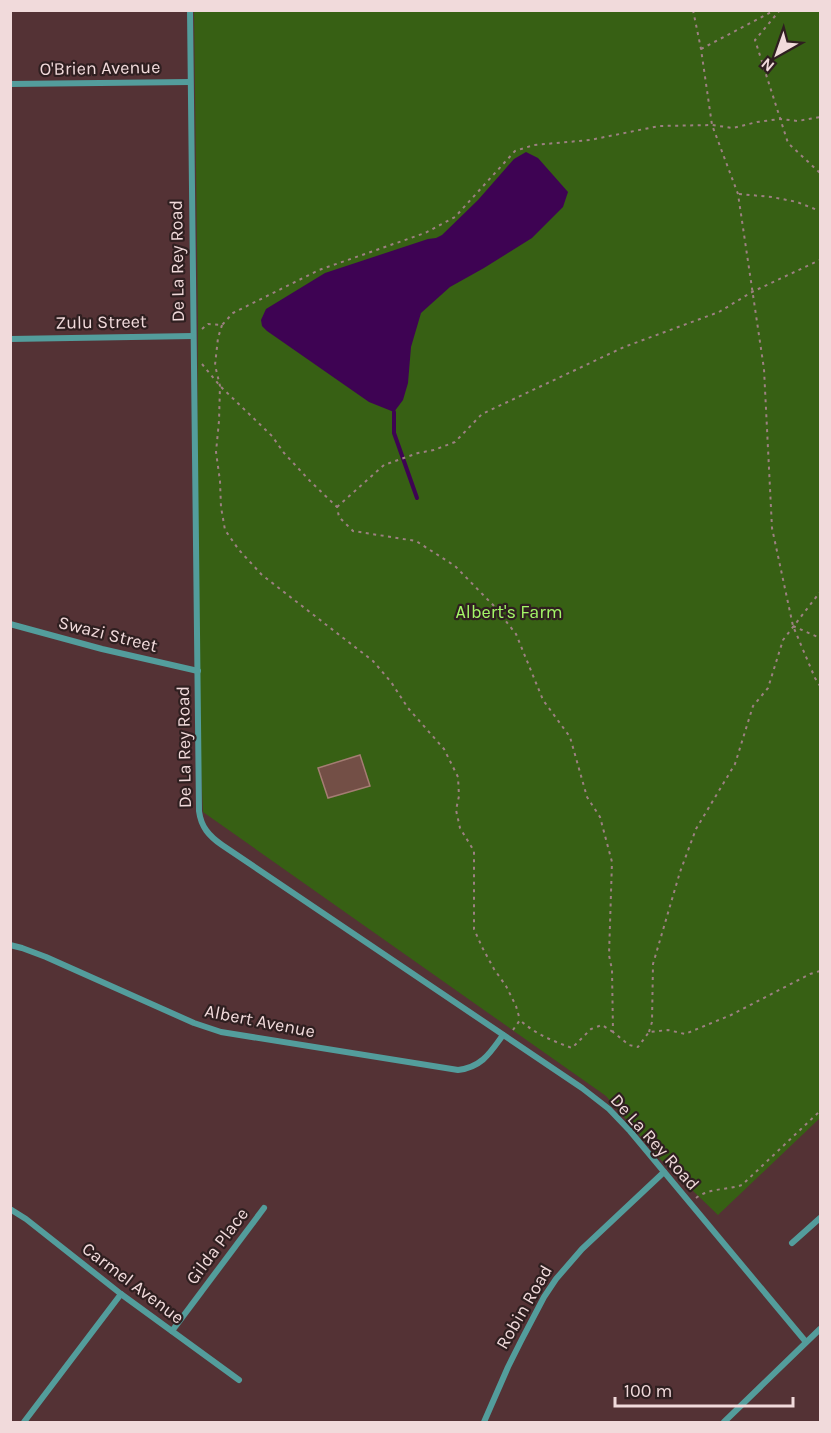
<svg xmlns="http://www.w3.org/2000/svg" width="831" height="1433" viewBox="0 0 831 1433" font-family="Karla,sans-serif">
<rect width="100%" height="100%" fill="#543235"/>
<path fill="#376014" d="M194,11H820V1118L718,1215L660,1159L606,1096L203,812L196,662L198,322Z"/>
<path fill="#3e0353" d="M526,152L538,158L568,192L563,207L532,238L484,268L450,287L421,313L411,347L408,383L403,400L394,412L369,402L267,331L262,326L261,320L266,309L325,273L428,239L436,238L442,235L478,200L514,159Z"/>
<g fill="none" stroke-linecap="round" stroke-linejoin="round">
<path stroke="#3e0353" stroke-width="4" d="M394,412V433L417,498"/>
</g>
<path fill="#734f46" stroke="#a47d73" stroke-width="1.5" d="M360,755L370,786L328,798L318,768Z"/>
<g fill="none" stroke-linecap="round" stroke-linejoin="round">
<g stroke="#9d8082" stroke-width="2" stroke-dasharray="3 4.5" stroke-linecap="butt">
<path d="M693,10L701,49L712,125L738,194L764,369L772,528L793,626L815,678L820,686"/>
<path d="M780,10L755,40L788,143L820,173"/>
<path d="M701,49L775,10"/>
<path d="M739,194L772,197L797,202L820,211"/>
<path d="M222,325L218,338L215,365L220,386L219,421L216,452L220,481L221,507L225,530L239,550L262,575L373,661L391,682L408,708L444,749L458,777L459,796L456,810L460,828L474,851V929L482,947L494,969L506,986L516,1006L520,1020"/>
<path d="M202,329L208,324L222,325L233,313L319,270L425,233L455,217L515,151L534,145L590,140L659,126L712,125L733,128L757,122L780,119L798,121L820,117"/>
<path d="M202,364L220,386L272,436L284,453L310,481L337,507L339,517L353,531L416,541L455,566L494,606L516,634L543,700L570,737L587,797L600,817L612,862L609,955L612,970L613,1032L629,1045L638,1047L649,1032L668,1030L685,1034L731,1015L810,974L820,971"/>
<path d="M337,507L384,465L418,453L434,450L455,442L482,414L624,347L719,312L752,292L820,260"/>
<path d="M793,626L820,638"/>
<path d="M513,1030L520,1020C535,1034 553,1041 572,1048L591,1029L602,1025L613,1032"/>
<path d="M649,1032L652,1022L653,964L680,872L696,829L735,764L753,706L768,688L783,640L820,592"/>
<path d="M696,1198C709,1188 727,1190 742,1185L820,1111"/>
</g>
<g stroke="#539d9c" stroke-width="6">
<path d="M190,10L199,811C201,827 209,836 222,845L582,1088L609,1109L630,1131L806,1342"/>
<path d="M10,84L190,82"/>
<path d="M10,339L193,336"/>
<path d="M10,624L102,649L198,671"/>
<path d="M10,945L22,948L46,957L194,1023L221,1032L458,1070C482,1067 490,1053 503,1035"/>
<path d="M10,1209L26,1219L121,1294L239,1380"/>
<path d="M792,1243L820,1218"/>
<path d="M172,1331L264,1208"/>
<path d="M24,1422L121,1294"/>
<path d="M484,1422L508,1367L521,1341L544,1297L556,1279L582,1249L664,1172"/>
<path d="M724,1422L820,1329"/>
</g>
</g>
<g text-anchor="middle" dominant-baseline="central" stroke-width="4.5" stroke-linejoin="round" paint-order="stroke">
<g font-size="18" fill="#f1dadb" stroke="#2f1f20">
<text transform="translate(100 68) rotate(-1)">O'Brien Avenue</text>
<text transform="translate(177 261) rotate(-91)">De La Rey Road</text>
<text transform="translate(101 322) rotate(-1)">Zulu Street</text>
<text transform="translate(108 634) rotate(14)">Swazi Street</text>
<text transform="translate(184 747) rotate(-91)">De La Rey Road</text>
<text transform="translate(260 1021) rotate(11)">Albert Avenue</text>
<text transform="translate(655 1142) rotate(48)">De La Rey Road</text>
<text transform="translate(217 1246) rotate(-53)">Gilda Place</text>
<text transform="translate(133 1283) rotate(37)">Carmel Avenue</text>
<text transform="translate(524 1307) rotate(-60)">Robin Road</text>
</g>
<g font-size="18" fill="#a4f768" stroke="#2f1f20">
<text x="509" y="612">Albert's Farm</text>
</g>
</g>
<rect width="831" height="1433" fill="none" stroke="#f1dadb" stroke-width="24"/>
<g transform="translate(777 54) rotate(220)" stroke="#2f1f20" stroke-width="4.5" paint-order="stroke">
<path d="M0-4.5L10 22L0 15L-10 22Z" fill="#f1dadb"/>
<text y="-9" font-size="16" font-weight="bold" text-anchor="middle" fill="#f1dadb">N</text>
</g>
<path d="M615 1397v9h178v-9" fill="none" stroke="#f1dadb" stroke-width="3"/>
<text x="624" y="1397" font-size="18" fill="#f1dadb" stroke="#2f1f20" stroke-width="4.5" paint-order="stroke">100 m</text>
</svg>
